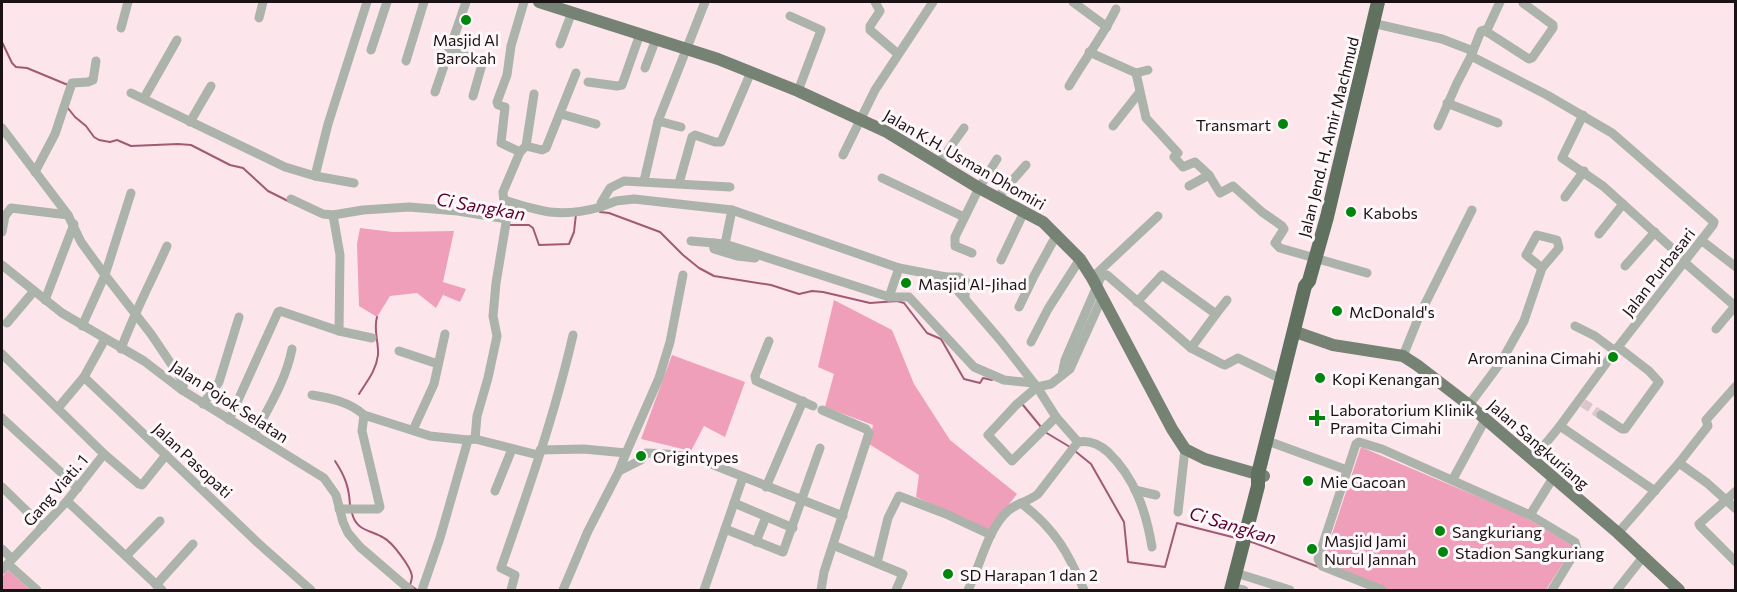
<svg xmlns="http://www.w3.org/2000/svg" width="1737" height="592" viewBox="0 0 1737 592" font-family="Commissioner,sans-serif">
<rect width="100%" height="100%" fill="#fce6ec"/>
<g fill="#f09fba">
<path d="M360,228L393,232L454,231L443,282L466,289L460,302L443,295L436,308L417,293L390,296L377,317L359,306L357,244Z"/>
<path d="M834,300L892,330L914,384L950,440L1017,494L989,530L916,497L919,475L869,444L873,425L825,407L834,374L818,367Z"/>
<path d="M672,355L745,382L725,437L704,426L691,451L641,439Z"/>
<path d="M1361,447L1521,515L1574,546L1546,590H1388L1323,561Z"/>
<path d="M8,570L30,590H2V577Z"/>
</g>
<g fill="none" stroke-linecap="round" stroke-linejoin="round">
<g stroke="#a15a74" stroke-width="2">
<path d="M2,42L12,63L16,67L27,68L68,85"/>
<path d="M67,107L75,117L86,126L94,137L99,140L110,142L117,140L131,146L178,144L191,145L230,165L243,168L268,191L290,202"/>
<path d="M600,212L609,213L660,232L683,255L699,268L714,276L771,285L799,294L812,291L823,292L870,303L897,301L904,303L927,333L941,339L964,379L980,383L983,378L992,380"/>
<path d="M509,225H529L533,228L539,245L569,244L574,232L576,214"/>
<path d="M359,394C367,381 376,371 378,355C379,342 373,330 377,317"/>
<path d="M1023,405L1041,427"/>
<path d="M1045,432L1070,447"/>
<path d="M1075,451L1091,464L1124,522L1128,562L1165,567L1177,523L1240,539"/>
<path d="M335,461C345,476 349,487 350,505"/>
<path d="M352,513C356,531 371,530 384,538C392,542 411,567 412,576C412,579 411,582 410,585L417,590"/>
<path d="M1249,541L1319,567"/>
</g>
<path stroke="#dac6cc" stroke-width="9" stroke-dasharray="9 4.5" stroke-linecap="butt" d="M1583,403L1601,415"/>
<g stroke="#abb3ab" stroke-width="9">
<path d="M875,2L880,11L870,26V30L898,54"/>
<path d="M1073,2L1107,27"/>
<path d="M790,16L821,30L798,91"/>
<path d="M259,18L263,2"/>
<path d="M1372,23L1442,39L1473,51L1472,54"/>
<path d="M121,28L128,2"/>
<path d="M1486,32L1500,2"/>
<path d="M560,44L572,12"/>
<path d="M371,50L387,2"/>
<path d="M449,50L483,61L473,96"/>
<path d="M1473,51L1481,31L1484,30L1529,59L1532,58L1553,28V25L1523,3"/>
<path d="M1089,52L1136,73L1148,70"/>
<path d="M1471,56L1547,95L1612,133L1714,222L1713,225L1618,347L1560,426L1532,460"/>
<path d="M406,61L424,2"/>
<path d="M645,68L656,39"/>
<path d="M1136,73L1146,118L1178,153L1174,157L1183,167L1195,162L1209,175L1220,193L1233,186L1262,212L1282,226L1284,229L1275,243L1280,248L1367,273"/>
<path d="M588,82L617,86L622,85L640,34"/>
<path d="M1069,86C1084,60 1103,36 1116,9"/>
<path d="M435,92L466,2"/>
<path d="M131,93L285,167L315,176L354,183"/>
<path d="M144,98L177,40"/>
<path d="M1447,103L1498,123"/>
<path d="M561,114L596,124"/>
<path d="M1583,115L1562,158L1603,186L1685,260"/>
<path d="M658,121L681,127"/>
<path d="M190,122L211,86"/>
<path d="M1113,126L1139,93"/>
<path d="M1438,126L1457,83L1471,56"/>
<path d="M2,128L68,215L81,242L105,275L82,326"/>
<path d="M526,146L542,150L546,148L576,73"/>
<path d="M520,152L501,143L505,107L498,105L497,102L507,75L511,46L524,2"/>
<path d="M843,155L875,90L933,2"/>
<path d="M939,163L964,128"/>
<path d="M35,172L55,134L72,83L88,82L93,80L96,61"/>
<path d="M315,176L328,124L367,2"/>
<path d="M882,178L964,217"/>
<path d="M644,181L658,121L705,2"/>
<path d="M679,183L692,137L695,135L715,142H721L751,72"/>
<path d="M1189,186L1209,175"/>
<path d="M131,193L105,275L151,334L184,383L182,390"/>
<path d="M1565,197L1584,171"/>
<path d="M997,198L1026,165"/>
<path d="M291,199L323,214L333,215L363,210L409,207L458,211L507,219"/>
<path d="M504,200C543,212 559,218 601,207"/>
<path d="M601,203L610,188L624,181L730,187"/>
<path d="M603,206L616,201L634,199L732,210L899,268L946,277L1001,341L1037,387L1056,417L1078,442"/>
<path d="M333,215L340,255L339,331"/>
<path d="M2,232L5,216L11,208L68,215"/>
<path d="M1599,234L1623,204"/>
<path d="M1701,240L1736,267"/>
<path d="M691,241L725,244L889,297H909L974,367L1004,380L1033,383"/>
<path d="M713,243L714,249L737,256L755,258"/>
<path d="M725,244L732,210"/>
<path d="M972,253L955,246V237L979,188L997,159"/>
<path d="M1001,260L1024,212"/>
<path d="M1684,262L1735,306L1716,329"/>
<path d="M2,265L62,313L144,361L182,390L324,478L336,495L343,522L348,533L360,547L410,590"/>
<path d="M1625,266L1655,232"/>
<path d="M1094,276L1158,216"/>
<path d="M946,277H959L966,282L965,297"/>
<path d="M889,297L899,268"/>
<path d="M45,300L74,224"/>
<path d="M1137,302L1162,275L1216,314L1191,348"/>
<path d="M1019,307L1034,276L1057,234"/>
<path d="M1216,314L1227,300"/>
<path d="M7,323L34,291"/>
<path d="M1575,326L1595,336L1615,351"/>
<path d="M769,341L755,376L756,381L813,406"/>
<path d="M1031,342L1048,309L1080,259"/>
<path d="M121,349C134,313 152,280 167,246"/>
<path d="M399,351L438,364"/>
<path d="M2,354L104,454L139,484L142,485L166,455"/>
<path d="M1403,356L1420,314L1472,210"/>
<path d="M1062,375L1065,360L1100,279L1102,276L1107,275L1191,348L1222,364L1225,365L1238,358L1281,379"/>
<path d="M84,377L258,543L311,590"/>
<path d="M312,395C330,398 350,402 364,415L430,436L468,440"/>
<path d="M203,404L219,382L239,317"/>
<path d="M1469,405L1501,362L1524,321L1542,268L1559,248L1557,240L1537,235L1526,255L1542,268"/>
<path d="M58,408L84,377L105,339"/>
<path d="M1601,415L1622,429H1625L1659,382L1649,371L1618,347"/>
<path d="M1056,417L1012,461L988,435L1016,405L1037,387L1051,384L1070,369L1102,298"/>
<path d="M2,418L78,488"/>
<path d="M229,420L278,312L280,311L339,331L372,338"/>
<path d="M1560,426L1655,491"/>
<path d="M413,430L434,384L445,334"/>
<path d="M254,435C269,407 286,380 292,349"/>
<path d="M475,439L477,416L488,378L497,336L493,316L496,283L506,223L503,192L520,152L526,146L534,94"/>
<path d="M1273,443L1347,470"/>
<path d="M540,450L584,449L626,453L659,378L670,342L683,275"/>
<path d="M1679,463L1707,483L1736,509"/>
<path d="M619,471L641,460L646,453C665,453 682,455 701,460L843,516"/>
<path d="M1453,479L1485,420"/>
<path d="M2,487L43,527"/>
<path d="M766,487L803,401"/>
<path d="M1135,490L1156,495"/>
<path d="M495,491L512,449"/>
<path d="M1736,491L1699,524L1700,526L1736,562"/>
<path d="M67,501L162,590"/>
<path d="M734,503L793,528"/>
<path d="M1021,503C1055,529 1068,552 1084,590"/>
<path d="M339,509H378L380,507L362,431L364,415"/>
<path d="M1178,512L1185,449"/>
<path d="M1530,515L1553,478"/>
<path d="M725,529L783,552L820,448"/>
<path d="M1618,533L1679,463L1708,426L1706,420L1736,386"/>
<path d="M756,542L766,517"/>
<path d="M833,545L903,574L896,590"/>
<path d="M2,549L12,559"/>
<path d="M126,556L160,521"/>
<path d="M877,563L888,518L899,496L946,514L991,535"/>
<path d="M8,564L37,590"/>
<path d="M2,570L67,501L104,454"/>
<path d="M1236,573L1290,590"/>
<path d="M156,585L193,544"/>
<path d="M1232,587L1244,590"/>
<path d="M422,590L440,538L468,440L475,439L538,455"/>
<path d="M511,590L515,575L501,568C528,491 555,414 573,335"/>
<path d="M563,590L588,531L619,471L626,453"/>
<path d="M704,590L743,477"/>
<path d="M821,590L824,572L869,433L866,429L822,410"/>
<path d="M968,590C980,567 988,527 1009,510C1018,503 1029,501 1038,494L1078,442C1089,440 1100,445 1108,452C1135,478 1146,511 1152,547"/>
<path d="M1382,590L1322,566L1318,559L1356,444L1359,442L1382,449L1530,515L1575,542L1577,549L1552,590"/>
<path d="M1617,590L1643,557"/>
</g>
<g stroke="#758274" stroke-width="12">
<path d="M539,2L718,59L798,91L887,132L979,188L1043,222L1080,259L1092,278L1172,429L1185,449L1205,459L1264,476"/>
<path d="M1293,331L1333,345L1403,356L1417,365L1469,405L1618,533L1679,590"/>
</g>
<path stroke="#617160" stroke-width="14" d="M1231,590L1258,486V474L1305,286L1309,281L1327,217L1378,2"/>
</g>
<g fill="#00860c" stroke="#fef8fa" stroke-width="2">
<circle cx="466" cy="20" r="6"/>
<circle cx="1283" cy="124" r="6"/>
<circle cx="1351" cy="212" r="6"/>
<circle cx="906" cy="283" r="6"/>
<circle cx="1337" cy="311" r="6"/>
<circle cx="1613" cy="357" r="6"/>
<circle cx="1320" cy="378" r="6"/>
<path d="M1314 409h6v6h6v6h-6v6h-6v-6h-6v-6h6z"/>
<circle cx="641" cy="456" r="6"/>
<circle cx="1308" cy="481" r="6"/>
<circle cx="1440" cy="531" r="6"/>
<circle cx="1312" cy="549" r="6"/>
<circle cx="1443" cy="552" r="6"/>
<circle cx="948" cy="574" r="6"/>
</g>
<g text-anchor="middle" dominant-baseline="central" stroke-width="6" stroke-linejoin="round" paint-order="stroke">
<g font-size="16" fill="#1b1215" stroke="#fef8fa" text-anchor="start">
<text x="466" y="39" text-anchor="middle">Masjid Al<tspan x="466" dy="18">Barokah</tspan></text>
<text x="1271" y="124" text-anchor="end">Transmart</text>
<text x="1363" y="212">Kabobs</text>
<text x="918" y="283">Masjid Al-Jihad</text>
<text x="1349" y="311">McDonald's</text>
<text x="1601" y="357" text-anchor="end">Aromanina Cimahi</text>
<text x="1332" y="378">Kopi Kenangan</text>
<text x="1330" y="409">Laboratorium Klinik<tspan x="1330" dy="18">Pramita Cimahi</tspan></text>
<text x="653" y="456">Origintypes</text>
<text x="1320" y="481">Mie Gacoan</text>
<text x="1452" y="531">Sangkuriang</text>
<text x="1324" y="540">Masjid Jami<tspan x="1324" dy="18">Nurul Jannah</tspan></text>
<text x="1455" y="552">Stadion Sangkuriang</text>
<text x="960" y="574">SD Harapan 1 dan 2</text>
</g>
<g font-size="16" fill="#1b1215" stroke="#fef8fa">
<text transform="translate(1328 137) rotate(-76)">Jalan Jend. H. Amir Machmud</text>
<text transform="translate(965 159) rotate(30)">Jalan K.H. Usman Dhomiri</text>
<text transform="translate(1658 272) rotate(-52)">Jalan Purbasari</text>
<text transform="translate(230 401) rotate(33)">Jalan Pojok Selatan</text>
<text transform="translate(1539 444) rotate(41)">Jalan Sangkuriang</text>
<text transform="translate(193 460) rotate(43)">Jalan Pasopati</text>
<text transform="translate(55 490) rotate(-49)">Gang Viati. 1</text>
</g>
<g font-size="18" font-style="italic" fill="#5d0130" stroke="#fef8fa">
<text transform="translate(481 206) rotate(10)">Ci Sangkan</text>
<text transform="translate(1233 525) rotate(17)">Ci Sangkan</text>
</g>
</g>
<rect width="1737" height="592" fill="none" stroke="#1b1215" stroke-width="6"/>
</svg>
